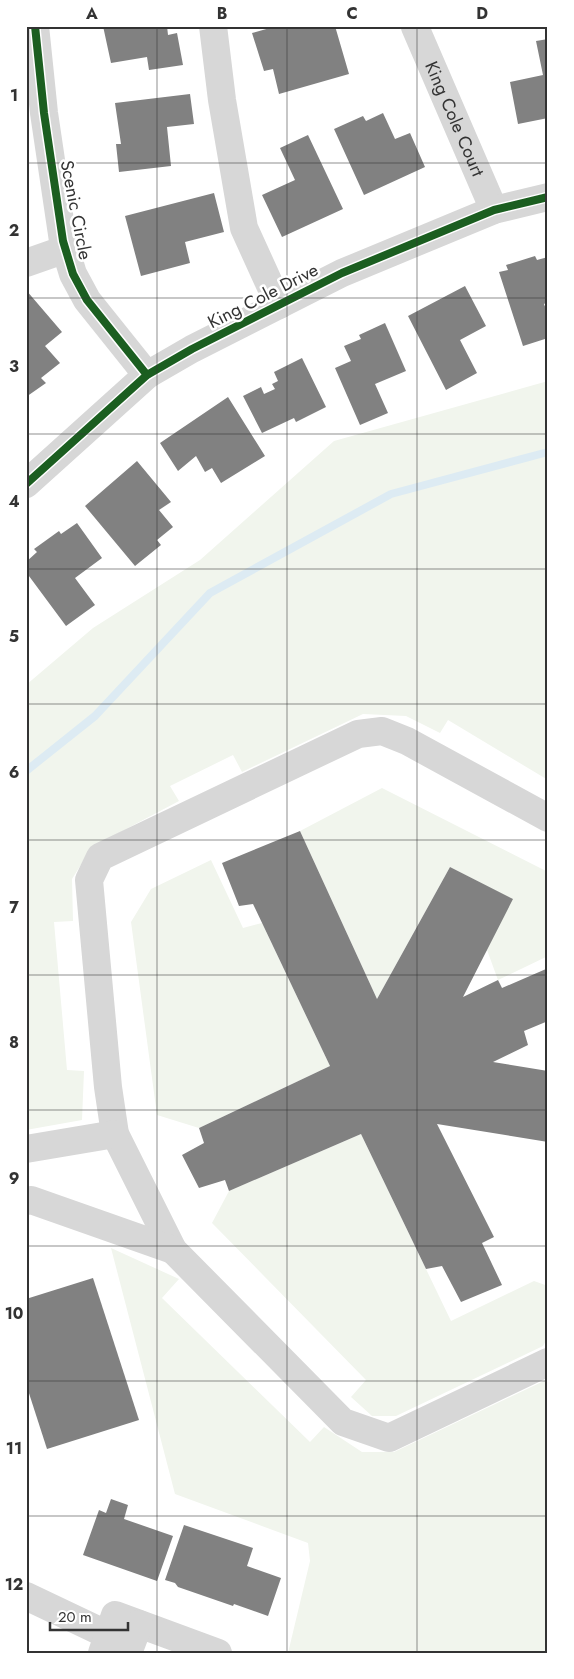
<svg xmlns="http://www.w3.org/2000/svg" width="574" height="1679" viewBox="0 0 574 1679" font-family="Jost,sans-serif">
<rect width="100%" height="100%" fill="#fff"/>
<g fill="#f1f5ed">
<path d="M548,381V780L448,720L440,733L406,716L363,714L242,772L233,755L170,786L179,801L92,847L72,879L73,921L54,922L67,1070L84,1071L82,1120L26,1130V685L93,628L200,560L334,441Z"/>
<path d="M382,788L548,872V956L498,980L487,950L512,899L450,867L377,999L300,831Z"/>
<path d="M211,860L243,928L262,923L330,1066L199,1128L157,1115L131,922L151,889Z"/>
<path d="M361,1134L451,1321L534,1281L548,1286V1337L543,1346L396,1416H372L351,1397L366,1380L212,1223L229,1191Z"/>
<path d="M111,1248L179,1279L162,1298L310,1442L324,1427L362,1452H394L548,1379V1653H288L310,1561L308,1543L175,1494Z"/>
</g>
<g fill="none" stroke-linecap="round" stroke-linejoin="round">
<path stroke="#ddebf3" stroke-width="8" d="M26,771L95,716L210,593L391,494L548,452"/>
</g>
<g fill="#818181">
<path d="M103,26H167L168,35L177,33L183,65L149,70L147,57L111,63Z"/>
<path d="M277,26H335L349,74L279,94L273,69L264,71L252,33Z"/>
<path d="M548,39V118L518,124L510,82L543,75L536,41Z"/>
<path d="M190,94L194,124L167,127L171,166L119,172L116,144H121L115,103Z"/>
<path d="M383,113L395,139L410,133L425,167L364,195L334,129L363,116L366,121Z"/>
<path d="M308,135L343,209L282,237L262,195L295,180L280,148Z"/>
<path d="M214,193L224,232L185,242L190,263L141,276L125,216Z"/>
<path d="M535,256L537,260L548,257V302L544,304L548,314V338L523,346L499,272L508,270L506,265Z"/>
<path d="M465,286L486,326L460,340L477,373L446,390L408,316Z"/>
<path d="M26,290L62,332L45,346L60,363L41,378L46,383L26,397Z"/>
<path d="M385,323L406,371L375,384L388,413L360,425L335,368L351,361L344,346L361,339L359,335Z"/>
<path d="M302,358L326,407L296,422L294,418L262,433L243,396L261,387L264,394L275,389L272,384L278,381L274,372Z"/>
<path d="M228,397L265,456L221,483L212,468L205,472L196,456L178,471L160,443Z"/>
<path d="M137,461L171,502L159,510L173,527L157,540L161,545L135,566L85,506Z"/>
<path d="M77,523L102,558L75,578L95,605L66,626L26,572V562L37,552L34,549L59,531L61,534Z"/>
<path d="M300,831L377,999L450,867L513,899L463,997L498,980L502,988L546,969L548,972V1021L524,1031L528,1045L493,1062L548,1071V1142L437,1124L494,1237L482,1243L502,1285L461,1302L442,1266L426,1269L361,1134L229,1191L225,1180L199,1188L182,1155L204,1143L199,1128L330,1066L253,904L239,906L222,863Z"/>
<path d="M93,1278L139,1420L47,1449L26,1384V1299Z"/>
<path d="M111,1499L128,1505L124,1519L173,1536L157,1581L83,1555L99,1510L106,1513Z"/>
<path d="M184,1525L253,1548L247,1566L281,1578L268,1616L234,1604L233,1606L178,1587L175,1583L165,1580Z"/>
</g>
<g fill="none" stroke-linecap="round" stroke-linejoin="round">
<g stroke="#d7d7d7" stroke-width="28">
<path d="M35,26L44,113L63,241L73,274L87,300L147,375"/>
<path d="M213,26L222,100L244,228L279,305"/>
<path id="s1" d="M415,27L494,210"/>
<path d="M26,263L66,249"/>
<path d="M26,484L147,375L192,349L342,273L494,210L548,197"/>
<path d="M548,818L407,741L382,731L358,734L100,857L89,880L108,1087L115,1134L173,1250L343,1422L389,1438L548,1362"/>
<path d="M26,1149L115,1134"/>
<path d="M26,1201L31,1200L173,1250"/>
<path d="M26,1596L108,1635"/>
<path d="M102,1653L115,1615L218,1653"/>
<path d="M128,1653L139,1624"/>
</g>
<defs>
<g id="cycleway">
<path d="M35,26L44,113L63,241L73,274L87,300L147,375"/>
<path d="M26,484L147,375L192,349L342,273L494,210L548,197"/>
</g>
</defs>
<use href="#cycleway" stroke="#fff" stroke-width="11"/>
<use href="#cycleway" stroke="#1b5e20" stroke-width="8"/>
</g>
<path fill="none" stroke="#333" stroke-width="1" stroke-opacity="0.55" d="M157,26V1653M287,26V1653M417,26V1653M26,163H548M26,298H548M26,434H548M26,569H548M26,704H548M26,840H548M26,975H548M26,1110H548M26,1246H548M26,1381H548M26,1516H548"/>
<g text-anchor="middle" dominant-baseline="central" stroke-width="5" stroke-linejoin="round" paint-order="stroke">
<g font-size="18" fill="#333" stroke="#fff">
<text stroke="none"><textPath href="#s1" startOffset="100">King Cole Court</textPath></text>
<text transform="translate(76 210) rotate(79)">Scenic Circle</text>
<text transform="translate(263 296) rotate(-27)">King Cole Drive</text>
</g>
</g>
<rect width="574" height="1679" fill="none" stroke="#ffffff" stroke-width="55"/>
<path d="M50 1622v8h78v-8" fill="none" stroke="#333333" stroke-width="2.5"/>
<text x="58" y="1622" font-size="15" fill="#333333" stroke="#ffffff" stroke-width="4" paint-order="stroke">20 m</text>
<rect x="28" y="28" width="518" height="1624" fill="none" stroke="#333" stroke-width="2"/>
<g font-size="16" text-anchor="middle" font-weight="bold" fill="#333">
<text x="92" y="19">A</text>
<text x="222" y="19">B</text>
<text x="352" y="19">C</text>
<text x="482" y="19">D</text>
<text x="14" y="101">1</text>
<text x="14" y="236">2</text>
<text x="14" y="372">3</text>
<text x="14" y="507">4</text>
<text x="14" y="642">5</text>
<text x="14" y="778">6</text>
<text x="14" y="913">7</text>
<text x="14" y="1048">8</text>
<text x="14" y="1184">9</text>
<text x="14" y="1319">10</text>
<text x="14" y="1454">11</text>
<text x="14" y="1590">12</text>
</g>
</svg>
